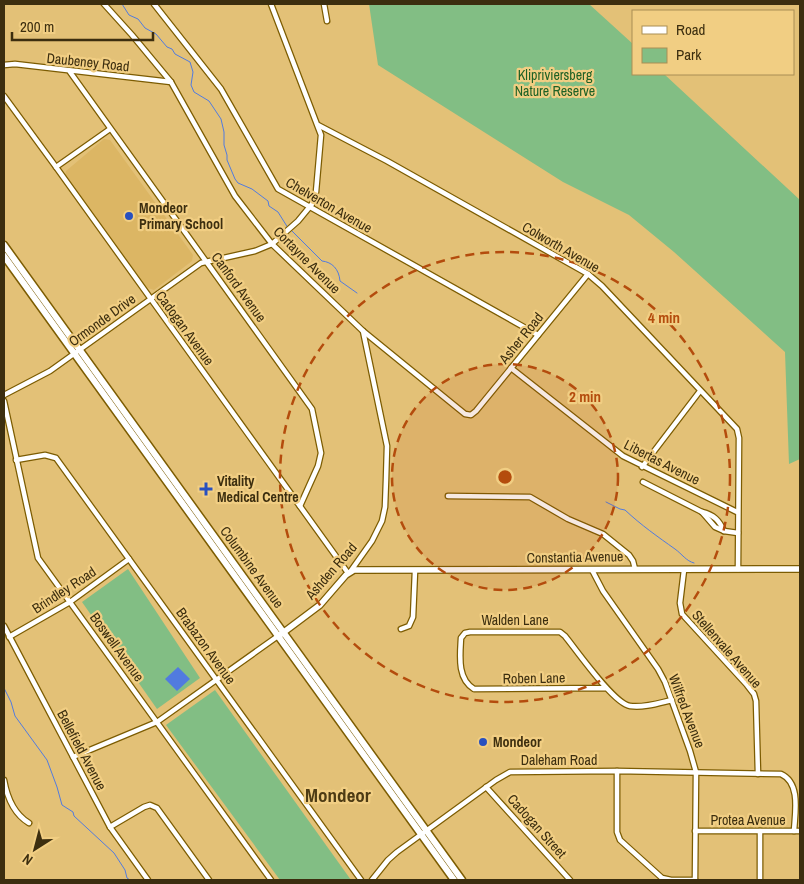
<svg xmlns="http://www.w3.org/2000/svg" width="804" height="884" viewBox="0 0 804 884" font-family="'Archivo Narrow',sans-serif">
<rect width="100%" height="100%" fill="#e3c177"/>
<path fill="#dcb664" d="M104,139L110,140L193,255L192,261L154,290L145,287L65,176L66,171Z"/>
<g fill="#82be84">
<path d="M369,4H589L633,44V74H664L800,200V459L789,464L785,352L674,252L629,215L563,182L378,65Z"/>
<path d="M128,569L200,678L157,709L82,602Z"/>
<path d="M215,690L351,880H280L166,725Z"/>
</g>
<path fill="#517bdf" d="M178,667L190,679L177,691L165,679Z"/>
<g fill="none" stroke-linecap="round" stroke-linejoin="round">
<g stroke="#517bdf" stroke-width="1">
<path d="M122,4L129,15L138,19L145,28L156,34L167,47L172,49L175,54L190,62L193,72L191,85L194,92L209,101L221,119L224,132V145L227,155V160L235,179L238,183L252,189L268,201L269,206L278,212L288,228"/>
<path d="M291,230L322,261C332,262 339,269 340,281L357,293"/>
<path d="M606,502L620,509L625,510C641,525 658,537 675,549C682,554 686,561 694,563"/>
<path d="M4,688L11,702L15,716L47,760L57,787L62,805L73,812L74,816L114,853L125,870L127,878L130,880"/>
</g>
<defs>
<g id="minor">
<path d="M104,4L132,35L171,82L235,196L272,244L363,331L465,414L471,415L476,411L588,274"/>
<path d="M154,4L221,89L278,189L538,335"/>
<path d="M324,4L327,21"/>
<path d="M4,65L15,64L171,82"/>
<path d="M70,72L312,409L321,453L318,466L300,506"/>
<path d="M4,96L56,167L348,573"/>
<path d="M318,125L387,161L588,274L602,286L737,429L739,438L738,569"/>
<path d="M56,167L110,129"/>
<path d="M511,368L623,456L737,512"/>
<path d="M4,395L50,371L201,263L255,251L272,244L298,221L312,204L316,192L321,135L271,4"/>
<path d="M4,401L38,558L271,880"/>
<path d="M16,460L45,455L56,458L361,880"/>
<path d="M642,467L700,391"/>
<path d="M643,482L702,512L715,527L724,531L738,533"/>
<path d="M448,496L530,497L568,519L603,534L629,555L633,561L635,569"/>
<path d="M702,512C714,515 719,520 724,531"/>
<path d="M592,570L603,591L658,669L665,682L690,751L696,772L695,880"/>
<path d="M684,570L680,603L682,614L747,685L754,694L756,701L758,774"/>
<path d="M350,572L372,541L382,521L385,507L386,480L387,446L363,331"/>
<path d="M4,626L110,827L148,880"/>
<path d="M401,629L409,626L413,617L415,571"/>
<path d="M9,637L70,602L129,559"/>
<path d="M606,688L474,689C457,679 460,656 461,638L465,633L470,632H560L565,636C577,651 614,704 630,706C644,708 659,703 672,700"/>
<path d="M73,757L157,722L278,636"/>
<path d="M617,771V832L620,840L662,878L671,880H695"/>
<path d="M4,780C7,797 14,814 29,823"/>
<path d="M486,787L570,880"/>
<path d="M110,827L144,807L150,805L157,808L209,880"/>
<path d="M695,831H800"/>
<path d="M372,880L388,860L397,852L496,780L510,772L617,771L781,774C801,783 795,813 794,831"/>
<path d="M760,880V831"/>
</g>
<path id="tertiary" d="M280,635L320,605L346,575L354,570L800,569"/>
<g id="secondary">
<path d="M4,245L462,880"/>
<path d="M4,256L454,880"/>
</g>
</defs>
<use href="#minor" stroke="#7c5c02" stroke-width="7"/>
<use href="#tertiary" stroke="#7c5c02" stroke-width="8"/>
<use href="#secondary" stroke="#7c5c02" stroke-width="9"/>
<use href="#minor" stroke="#fff" stroke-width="4.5"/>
<use href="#tertiary" stroke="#fff" stroke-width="5.5"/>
<use href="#secondary" stroke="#fff" stroke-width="6"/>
</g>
<circle cx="505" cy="477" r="113" fill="#b44c0d" fill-opacity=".12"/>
<g fill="none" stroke="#b44c0d" stroke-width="2.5" stroke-dasharray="9 6">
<circle cx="505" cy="477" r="113"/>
<circle cx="505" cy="477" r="225"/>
</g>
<g fill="#2850bf" stroke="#f1ce83" stroke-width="2">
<circle cx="129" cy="216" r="5"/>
<path d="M203.5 481.5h5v5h5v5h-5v5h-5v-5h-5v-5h5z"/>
<circle cx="483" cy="742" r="5"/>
</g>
<g text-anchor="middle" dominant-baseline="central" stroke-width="4.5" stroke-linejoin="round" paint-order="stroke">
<g font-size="14" fill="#3c2e0f" stroke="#f1ce83">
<text transform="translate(88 62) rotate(6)">Daubeney Road</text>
<text transform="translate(329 205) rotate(30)">Chelverton Avenue</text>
<text transform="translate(561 247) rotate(30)">Colworth Avenue</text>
<text transform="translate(307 260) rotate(45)">Cortayne Avenue</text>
<text transform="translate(239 287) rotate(54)">Canford Avenue</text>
<text transform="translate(102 320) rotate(-36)">Ormonde Drive</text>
<text transform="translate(185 328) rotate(54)">Cadogan Avenue</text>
<text transform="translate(521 338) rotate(-51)">Asher Road</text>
<text transform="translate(662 462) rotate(27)">Libertas Avenue</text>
<text transform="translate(575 557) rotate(-1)">Constantia Avenue</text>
<text transform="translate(252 567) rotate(54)">Columbine Avenue</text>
<text transform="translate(331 571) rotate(-49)">Ashden Road</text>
<text transform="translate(64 590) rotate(-33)">Brindley Road</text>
<text x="515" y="620">Walden Lane</text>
<text transform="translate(206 646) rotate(54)">Brabazon Avenue</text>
<text transform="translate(117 647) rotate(54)">Boswell Avenue</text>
<text transform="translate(727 649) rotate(49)">Stellenvale Avenue</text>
<text transform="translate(534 678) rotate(-1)">Roben Lane</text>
<text transform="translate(687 711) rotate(69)">Wilfred Avenue</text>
<text transform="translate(82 750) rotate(62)">Bellefield Avenue</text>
<text x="559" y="760">Daleham Road</text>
<text x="748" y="820">Protea Avenue</text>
<text transform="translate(537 826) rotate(48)">Cadogan Street</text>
</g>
<g font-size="14" fill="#1e6125" stroke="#f1ce83">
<text x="555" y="75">Klipriviersberg<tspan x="555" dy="16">Nature Reserve</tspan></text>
</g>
<g font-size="14" font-weight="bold" fill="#3c2e0f" stroke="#f1ce83" text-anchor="start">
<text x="139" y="208">Mondeor<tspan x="139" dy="16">Primary School</tspan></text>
<text x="217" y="481">Vitality<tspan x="217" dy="16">Medical Centre</tspan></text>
<text x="493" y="742">Mondeor</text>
</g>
<g font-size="19" font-weight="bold" fill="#4d3b14" stroke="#f1ce83">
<text x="338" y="795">Mondeor</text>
</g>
</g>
<circle cx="505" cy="477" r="8" fill="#b44c0d" stroke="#f1ce83" stroke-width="2.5"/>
<g font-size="15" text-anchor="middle" font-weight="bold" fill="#b44c0d" stroke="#f1ce83" stroke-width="4.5" stroke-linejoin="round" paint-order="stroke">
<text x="664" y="323">4 min</text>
<text x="585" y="402">2 min</text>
</g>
<rect width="804" height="884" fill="none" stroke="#3c2e0f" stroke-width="10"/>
<rect x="632" y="10" width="162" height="65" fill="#f1ce83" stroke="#a98e55"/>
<rect x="642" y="26" width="25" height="8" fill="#ffffff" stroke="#a98e55"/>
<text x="676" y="35" font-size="15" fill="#3c2e0f">Road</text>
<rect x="642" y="48" width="25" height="15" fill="#82be84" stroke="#a98e55"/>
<text x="676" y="60" font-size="15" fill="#3c2e0f">Park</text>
<g transform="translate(35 849) rotate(216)" stroke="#f1ce83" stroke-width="4" paint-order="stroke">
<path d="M0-4L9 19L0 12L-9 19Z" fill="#3c2e0f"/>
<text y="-8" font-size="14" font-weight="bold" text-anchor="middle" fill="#3c2e0f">N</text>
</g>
<path d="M12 32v8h141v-8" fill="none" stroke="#3c2e0f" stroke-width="2.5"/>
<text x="20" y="32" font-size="15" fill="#3c2e0f" stroke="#f1ce83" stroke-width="4" paint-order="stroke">200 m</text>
</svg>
